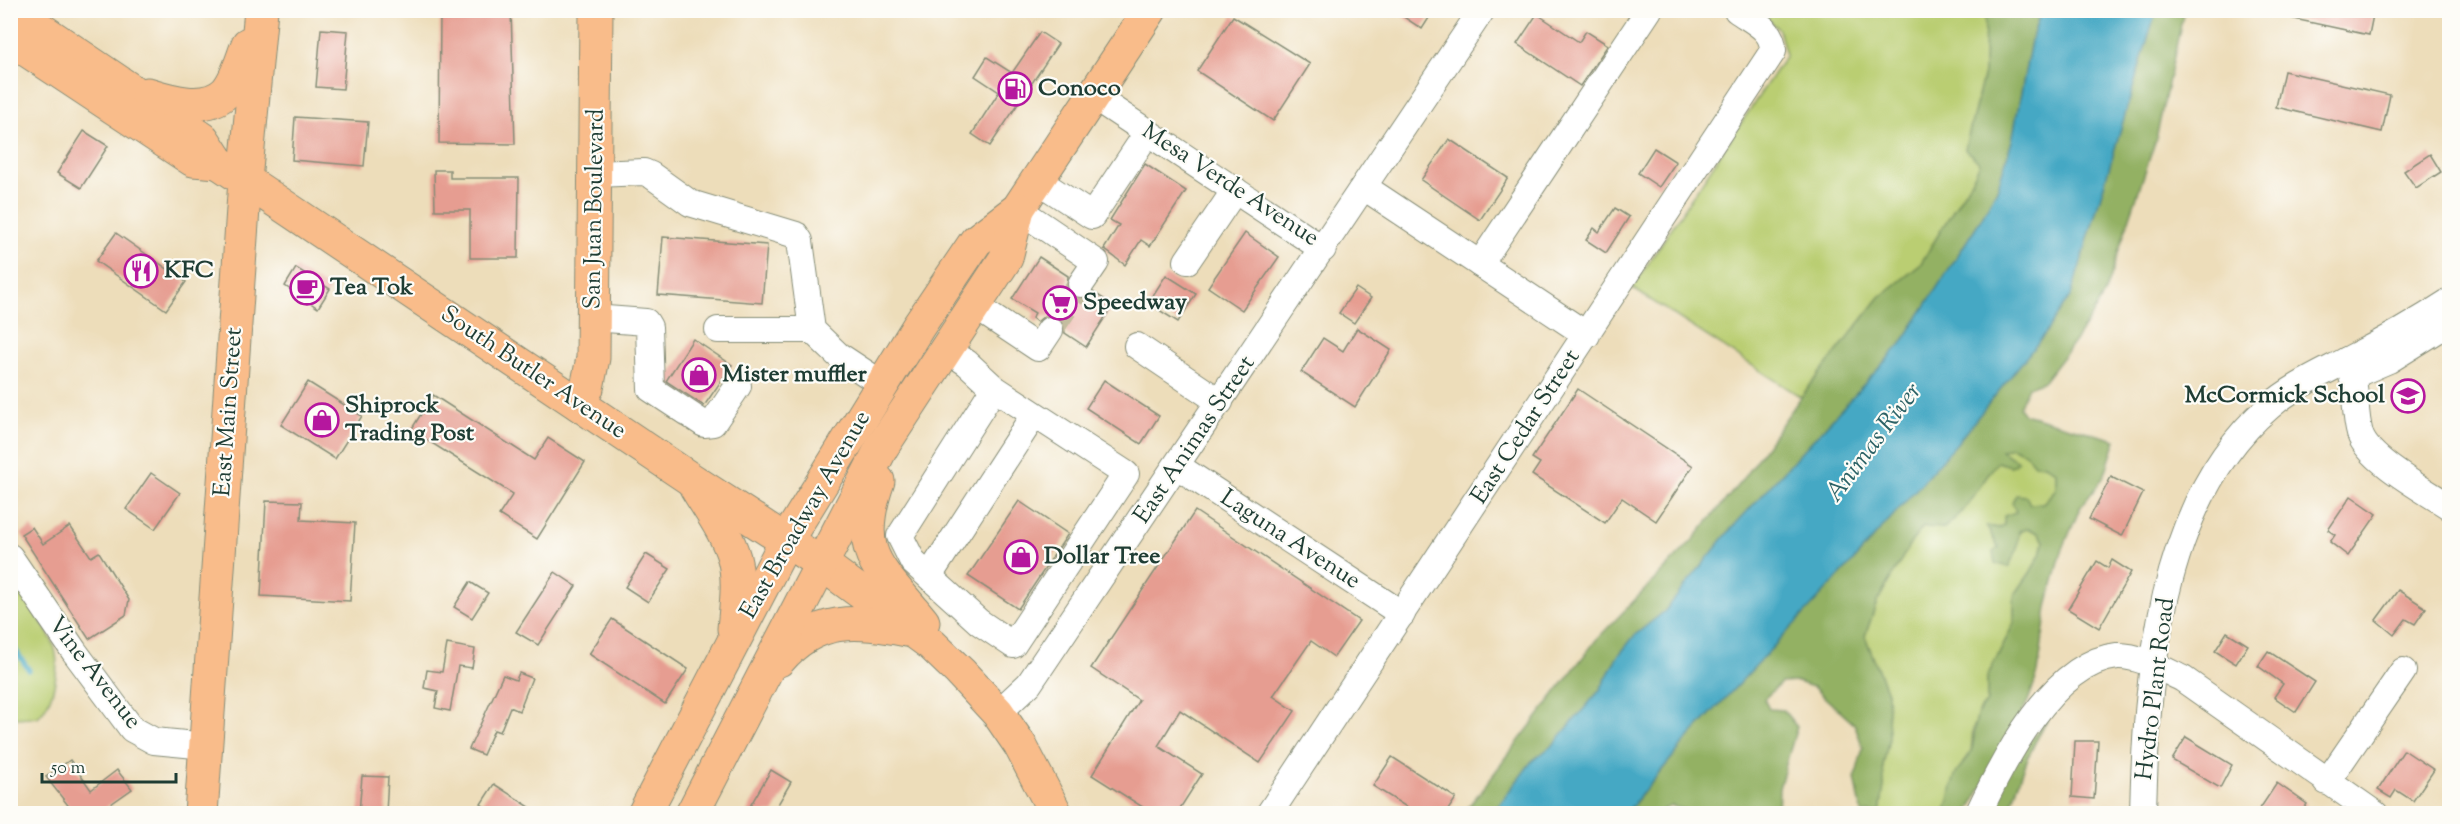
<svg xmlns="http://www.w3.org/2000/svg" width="2460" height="824" viewBox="0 0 2460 824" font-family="'Sorts Mill Goudy',serif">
<rect width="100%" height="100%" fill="#fdfcf7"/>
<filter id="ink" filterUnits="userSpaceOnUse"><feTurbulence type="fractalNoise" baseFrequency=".0167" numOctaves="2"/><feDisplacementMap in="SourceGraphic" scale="12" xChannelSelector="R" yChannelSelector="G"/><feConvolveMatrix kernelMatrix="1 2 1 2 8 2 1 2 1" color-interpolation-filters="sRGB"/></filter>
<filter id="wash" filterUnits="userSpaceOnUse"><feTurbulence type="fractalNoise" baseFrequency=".008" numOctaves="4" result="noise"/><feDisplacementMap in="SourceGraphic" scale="24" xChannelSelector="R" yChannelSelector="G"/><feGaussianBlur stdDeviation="1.35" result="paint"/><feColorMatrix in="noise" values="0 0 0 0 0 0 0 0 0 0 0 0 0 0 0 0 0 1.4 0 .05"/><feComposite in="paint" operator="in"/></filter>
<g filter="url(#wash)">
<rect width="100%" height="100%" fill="#edddba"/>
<g fill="#bace72" stroke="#6c8653" stroke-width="1.5">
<path d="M1760,11H1985L1984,73L1965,149L1980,163L1974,176L1920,265L1880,297L1801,397L1632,288L1786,55L1779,30Z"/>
<path d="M2011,447L2025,453L2034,463L2045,465L2056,471V489L2043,503C2019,506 2017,517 1999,528L1987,526L2008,567L2017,550L2019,531L2027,528L2038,533L2044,541L2042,551L2030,573L2014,596V623L1987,677V702L1973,728L1971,752L1956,774L1950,801L1945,813H1880L1884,786L1883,765L1889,738L1887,693L1865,636L1877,602L1912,541L1924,526L1944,528L1963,511L1997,462L2011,466L2017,461L2000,451Z"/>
<path d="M10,577C24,597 43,621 53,643C62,665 54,701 38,717L11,718Z"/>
</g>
<g fill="#93b164" stroke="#59774c" stroke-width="1.5">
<path d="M1985,11H2041L2031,41L2012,141L1997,190L1981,219L1901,344L1731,529L1665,611L1635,635L1616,659L1600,690L1553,745L1532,761L1493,813L1463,814L1596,640L1693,540L1742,480L1801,397L1880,297L1920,265L1974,176L1980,163L1965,149L1984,73Z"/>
<path d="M2156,11H2183V15L2156,139L2104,295L2078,337L2044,381L2028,387L2019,407L2024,414L2116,440L2104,477L2080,508L2062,551L2047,607L2038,673L2028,701L1968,813H1945C1950,801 1951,785 1956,773C1960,766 1967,761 1970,754C1978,737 1969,717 1987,702V677L2014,623V596L2030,573L2042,551L2044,541L2038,533L2027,528L2019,531L2017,550L2008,567L1995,563L1993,552L1999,548L1986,526L1999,528L2004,525V516L2016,512L2012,502L2016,495L2026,496L2030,504L2043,503L2056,489V471L2045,465L2034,464L2025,453L2011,447L2001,451L2018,461L2011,466L1997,462L1963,511L1944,528L1923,527L1912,541L1877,602L1865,636L1887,693L1889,738L1883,765L1884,786L1880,813H1862L1855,778L1863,748L1855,725L1813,687L1798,682L1781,683L1764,699L1769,709L1783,710L1797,727L1779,788L1778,813H1695L1672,806L1664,809L1660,813L1626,814L1690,736L1846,569L1956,444L2044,335L2071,295Z"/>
<path d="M2055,709C2032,740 2020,777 2009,813L1987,814L2012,763Z"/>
</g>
<path fill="#45a8c4" stroke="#32727c" stroke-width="1.5" d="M2041,11H2156L2071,295L2044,335L1956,444L1846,569L1690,736L1626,813H1493L1532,761L1553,745L1600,690L1616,659L1635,635L1665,611L1731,529L1901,344L1981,219L1997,190L2012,141L2031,41Z"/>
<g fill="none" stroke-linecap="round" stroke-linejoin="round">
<path stroke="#45a8c4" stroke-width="5" d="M10,642L29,670"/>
</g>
<g id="blocks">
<g fill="#e69d91">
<path d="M440,10H511L515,144L439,143Z"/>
<path d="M1393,10H1434L1422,29Z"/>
<path d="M2286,10H2374L2369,35L2285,17Z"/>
<path d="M1537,14L1579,42L1586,31L1608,45L1580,86L1517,44Z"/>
<path d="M1233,16L1310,64L1273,121L1197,71Z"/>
<path d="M321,29L348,31L343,89L316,87Z"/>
<path d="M1040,32L1058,44L990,146L972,134L999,92L975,76L987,57L1012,73Z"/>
<path d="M2284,71L2390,95L2382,132L2276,107Z"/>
<path d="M295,117L368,122L364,166L292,160Z"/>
<path d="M84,131L108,146L81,188L57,173Z"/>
<path d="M1449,139L1508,178L1480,220L1421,180Z"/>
<path d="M1654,148L1676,162L1659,187L1638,173Z"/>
<path d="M2430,154L2441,172L2416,188L2404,171Z"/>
<path d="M1145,164L1186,191L1150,246L1141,240L1125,265L1104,249L1119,225L1110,220Z"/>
<path d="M434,170H450V178H519L518,258H470V210H435Z"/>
<path d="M1615,208L1629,217L1606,253L1586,240L1594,228L1599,232Z"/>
<path d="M116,233L186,282L166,310L96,261Z"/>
<path d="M1245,233L1279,257L1242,310L1208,287Z"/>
<path d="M663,237L767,245L762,303L658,295Z"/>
<path d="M1039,257L1068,276L1067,290L1073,297L1087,298L1093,292L1113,305L1086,347L1065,333L1064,324L1058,317L1044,316L1037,322L1032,318L1035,313L1012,299Z"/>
<path d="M296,268L330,289L318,308L285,286Z"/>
<path d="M1166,275L1196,294L1178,322L1148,303Z"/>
<path d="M1356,288L1371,298L1354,323L1339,313Z"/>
<path d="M1357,328L1391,350L1355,407L1301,372L1323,338L1343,351Z"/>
<path d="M693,339L732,365L704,406L666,381Z"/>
<path d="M1104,380L1159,416L1141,444L1086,408Z"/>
<path d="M308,382L362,416L335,459L281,425Z"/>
<path d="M1578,389L1693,466L1656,521L1622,498L1605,523L1532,475L1540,463L1532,458Z"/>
<path d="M433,395L534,460L548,438L585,462L537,539L499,515L513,494L411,430Z"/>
<path d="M151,473L180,493L155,529L126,509Z"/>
<path d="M2111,477L2143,493L2122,536L2089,519Z"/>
<path d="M2351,496L2377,514L2348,556L2330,542L2335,535L2328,530Z"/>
<path d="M266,501L302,502L301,520L355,523L350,601L261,596Z"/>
<path d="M1019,501L1068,534L1018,609L968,576Z"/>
<path d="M1195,511L1359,621L1334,657L1311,641L1273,696L1295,711L1260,763L1180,710L1158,746L1202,774L1177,813H1152L1092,775L1139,700L1091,668Z"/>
<path d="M70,526L91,557L99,552L129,600L126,615L89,639L21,534L32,527L43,544Z"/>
<path d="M646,554L670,569L648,602L625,587Z"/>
<path d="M2112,560L2131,572L2099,628L2068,609L2097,561L2108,568Z"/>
<path d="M555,572L576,586L538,645L516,632Z"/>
<path d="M470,582L488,593L472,618L454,607Z"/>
<path d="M2398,590L2426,608L2415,624L2406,619L2394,635L2376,620Z"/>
<path d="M612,619L688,669L665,704L589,654Z"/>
<path d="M2227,632L2248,645L2236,664L2215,651Z"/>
<path d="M447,644L475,649L472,668L458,666L450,711L435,708L438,691L424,688L427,670L442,672Z"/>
<path d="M2268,651L2315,682L2296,712L2274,697L2283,684L2258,666Z"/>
<path d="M519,673L532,678L519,711L510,707L500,732L494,730L483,755L469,749L503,675L516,680Z"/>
<path d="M2186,737L2232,765L2220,788L2172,760Z"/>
<path d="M2075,741H2098L2094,799L2072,797Z"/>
<path d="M2404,750L2434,770L2413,801L2396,790L2391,798L2378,790Z"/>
<path d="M1392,757L1456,798L1446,813H1416L1373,786Z"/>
<path d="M70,760L91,790L117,770L132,789L98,813H74L46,777Z"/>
<path d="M771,770L791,782L773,813H746Z"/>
<path d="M362,776L388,777L386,813H359Z"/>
<path d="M2277,783L2307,804L2301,813H2257Z"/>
<path d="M494,784L539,813H494L481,804Z"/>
</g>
</g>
</g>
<g filter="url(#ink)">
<use href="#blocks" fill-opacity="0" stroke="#868d77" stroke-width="1.5"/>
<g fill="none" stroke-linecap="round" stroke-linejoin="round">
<path stroke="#c4bd9f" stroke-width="26" stroke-dasharray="26 13" stroke-linecap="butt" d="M1050,330L1081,284"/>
<defs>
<g id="minor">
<path d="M1093,96L1323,249"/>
<path d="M595,174L644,172L651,175L690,203L796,235L800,241L812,330L838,355L882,384"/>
<path d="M1037,180L1092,216L1148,132"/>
<path d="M1364,187L1587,335"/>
<path d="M1018,209L1096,262L1081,284"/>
<path d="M1187,261L1235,190"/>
<path d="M1480,264L1649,10"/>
<path d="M975,306L1038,348L1050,330"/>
<path d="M593,318L646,322L649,327L651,389L704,424L713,423L738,386"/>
<path d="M718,330H812"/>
<path d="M1137,346L1220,402"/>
<path d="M946,349L967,363L994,388L900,536L913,562L979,622L1013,645L1126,474L994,388"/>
<path d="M2347,360C2358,384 2353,409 2360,434C2368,460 2426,491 2450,507"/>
<path d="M2354,375L2389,360L2450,322"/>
<path d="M1177,466L1402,614"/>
<path d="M10,557L74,651L132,729L154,741L206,746"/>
<path d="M929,576L1034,415"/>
<path d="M998,713L1029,684L1482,10"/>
<path d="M2327,782L2403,671"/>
<path d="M1269,814L1773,51C1774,29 1752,21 1737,10"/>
<path d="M1978,814C2003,761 2052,663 2117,656C2139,655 2164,670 2183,679L2375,814"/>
<path d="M2143,814C2146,679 2159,501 2269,407C2293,386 2323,373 2351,358C2385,341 2418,322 2450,301"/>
</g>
<g id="major">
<path d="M10,16H21L203,139L218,162L692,480L822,564L931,644L960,672L998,713L1020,745L1056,814"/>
<path d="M10,39L193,160L218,162"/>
<path d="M148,94C170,101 206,112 226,92C237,80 242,59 248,44"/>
<path d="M579,404L587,388L593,358L596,10"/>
<path d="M878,481C852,556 880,568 923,622"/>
<path d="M696,487C709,509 727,533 734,558C740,581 736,606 734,629"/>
<path d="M779,660C816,616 856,620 907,630"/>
<path d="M201,814L245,180L261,10"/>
<path d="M644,814L786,541L918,327L976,241L1018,209L1150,10"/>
<path d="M692,814L882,447L1006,258L1018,209"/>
</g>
</defs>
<use href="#minor" stroke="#868d77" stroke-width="28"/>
<use href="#major" stroke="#868d77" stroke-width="35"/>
<use href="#minor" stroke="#fff" stroke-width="26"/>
<use href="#major" stroke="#f9bc8a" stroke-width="33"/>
</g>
</g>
<defs>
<symbol id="fuel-ring" viewBox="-11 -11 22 22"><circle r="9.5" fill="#fdfcf7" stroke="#b5179e" stroke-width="1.5"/><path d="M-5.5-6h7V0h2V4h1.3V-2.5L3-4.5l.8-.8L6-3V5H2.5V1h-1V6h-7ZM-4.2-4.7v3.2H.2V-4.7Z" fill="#b5179e"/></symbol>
<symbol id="restaurant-ring" viewBox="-11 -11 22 22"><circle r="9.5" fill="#fdfcf7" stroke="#b5179e" stroke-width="1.5"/><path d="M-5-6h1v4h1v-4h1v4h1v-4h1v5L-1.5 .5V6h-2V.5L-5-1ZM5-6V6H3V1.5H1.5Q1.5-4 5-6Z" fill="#b5179e"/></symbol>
<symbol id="cafe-ring" viewBox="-11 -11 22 22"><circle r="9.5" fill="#fdfcf7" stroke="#b5179e" stroke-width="1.5"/><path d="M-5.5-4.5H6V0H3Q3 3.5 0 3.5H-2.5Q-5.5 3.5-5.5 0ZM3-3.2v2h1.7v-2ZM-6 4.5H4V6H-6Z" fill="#b5179e"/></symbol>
<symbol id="supermarket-ring" viewBox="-11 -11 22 22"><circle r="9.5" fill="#fdfcf7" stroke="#b5179e" stroke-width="1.5"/><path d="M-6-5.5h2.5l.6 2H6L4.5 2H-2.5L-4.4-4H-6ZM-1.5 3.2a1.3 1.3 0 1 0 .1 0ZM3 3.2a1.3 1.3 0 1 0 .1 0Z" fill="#b5179e"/></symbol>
<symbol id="shop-ring" viewBox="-11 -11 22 22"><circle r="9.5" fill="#fdfcf7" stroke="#b5179e" stroke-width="1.5"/><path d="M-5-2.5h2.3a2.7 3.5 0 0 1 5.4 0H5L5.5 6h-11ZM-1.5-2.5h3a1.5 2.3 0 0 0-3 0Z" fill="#b5179e"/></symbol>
<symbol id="school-ring" viewBox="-11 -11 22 22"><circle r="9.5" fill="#fdfcf7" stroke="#b5179e" stroke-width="1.5"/><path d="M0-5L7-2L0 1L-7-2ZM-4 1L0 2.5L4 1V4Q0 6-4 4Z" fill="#b5179e"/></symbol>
</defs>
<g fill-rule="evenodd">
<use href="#fuel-ring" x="996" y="70" width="38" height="38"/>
<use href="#restaurant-ring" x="122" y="252" width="38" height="38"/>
<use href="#cafe-ring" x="288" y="269" width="38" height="38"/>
<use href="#supermarket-ring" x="1041" y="284" width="38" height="38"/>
<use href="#shop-ring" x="680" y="356" width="38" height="38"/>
<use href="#school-ring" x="2389" y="377" width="38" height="38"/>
<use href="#shop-ring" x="303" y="401" width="38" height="38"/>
<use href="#shop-ring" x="1002" y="538" width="38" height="38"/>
</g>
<g text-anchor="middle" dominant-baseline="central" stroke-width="4.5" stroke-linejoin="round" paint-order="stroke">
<g font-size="24" font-weight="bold" fill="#1f3d34" stroke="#fdfcf7" text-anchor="start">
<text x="1038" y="89">Conoco</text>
<text x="164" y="271">KFC</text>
<text x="330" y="288">Tea Tok</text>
<text x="1083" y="303">Speedway</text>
<text x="722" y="375">Mister muffler</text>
<text x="2385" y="396" text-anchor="end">McCormick School</text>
<text x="345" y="406">Shiprock<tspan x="345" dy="28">Trading Post</tspan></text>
<text x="1044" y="557">Dollar Tree</text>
</g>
<g font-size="24" fill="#1f3d34" stroke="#fdfcf7">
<text transform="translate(1230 185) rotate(33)">Mesa Verde Avenue</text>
<text transform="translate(595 209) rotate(-89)">San Juan Boulevard</text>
<text transform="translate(533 373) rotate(34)">South Butler Avenue</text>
<text transform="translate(229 412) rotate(-86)">East Main Street</text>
<text transform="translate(1526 427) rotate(-57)">East Cedar Street</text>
<text transform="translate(1195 440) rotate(-56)">East Animas Street</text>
<text transform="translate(806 515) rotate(-60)">East Broadway Avenue</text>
<text transform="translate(1290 540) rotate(33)">Laguna Avenue</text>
<text transform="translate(94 673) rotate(52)">Vine Avenue</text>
<text transform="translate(2156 689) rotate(-83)">Hydro Plant Road</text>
</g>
<g font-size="26" font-style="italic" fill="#2c6266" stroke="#fdfcf7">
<text transform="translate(1874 443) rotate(-53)">Animas River</text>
</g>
</g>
<rect width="2460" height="824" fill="none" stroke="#fdfcf7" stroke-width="36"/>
<path d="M42 773v9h134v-9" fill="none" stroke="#1f3d34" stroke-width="3"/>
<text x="51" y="773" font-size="18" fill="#1f3d34" stroke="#fdfcf7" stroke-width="4.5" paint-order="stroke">50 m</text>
</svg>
